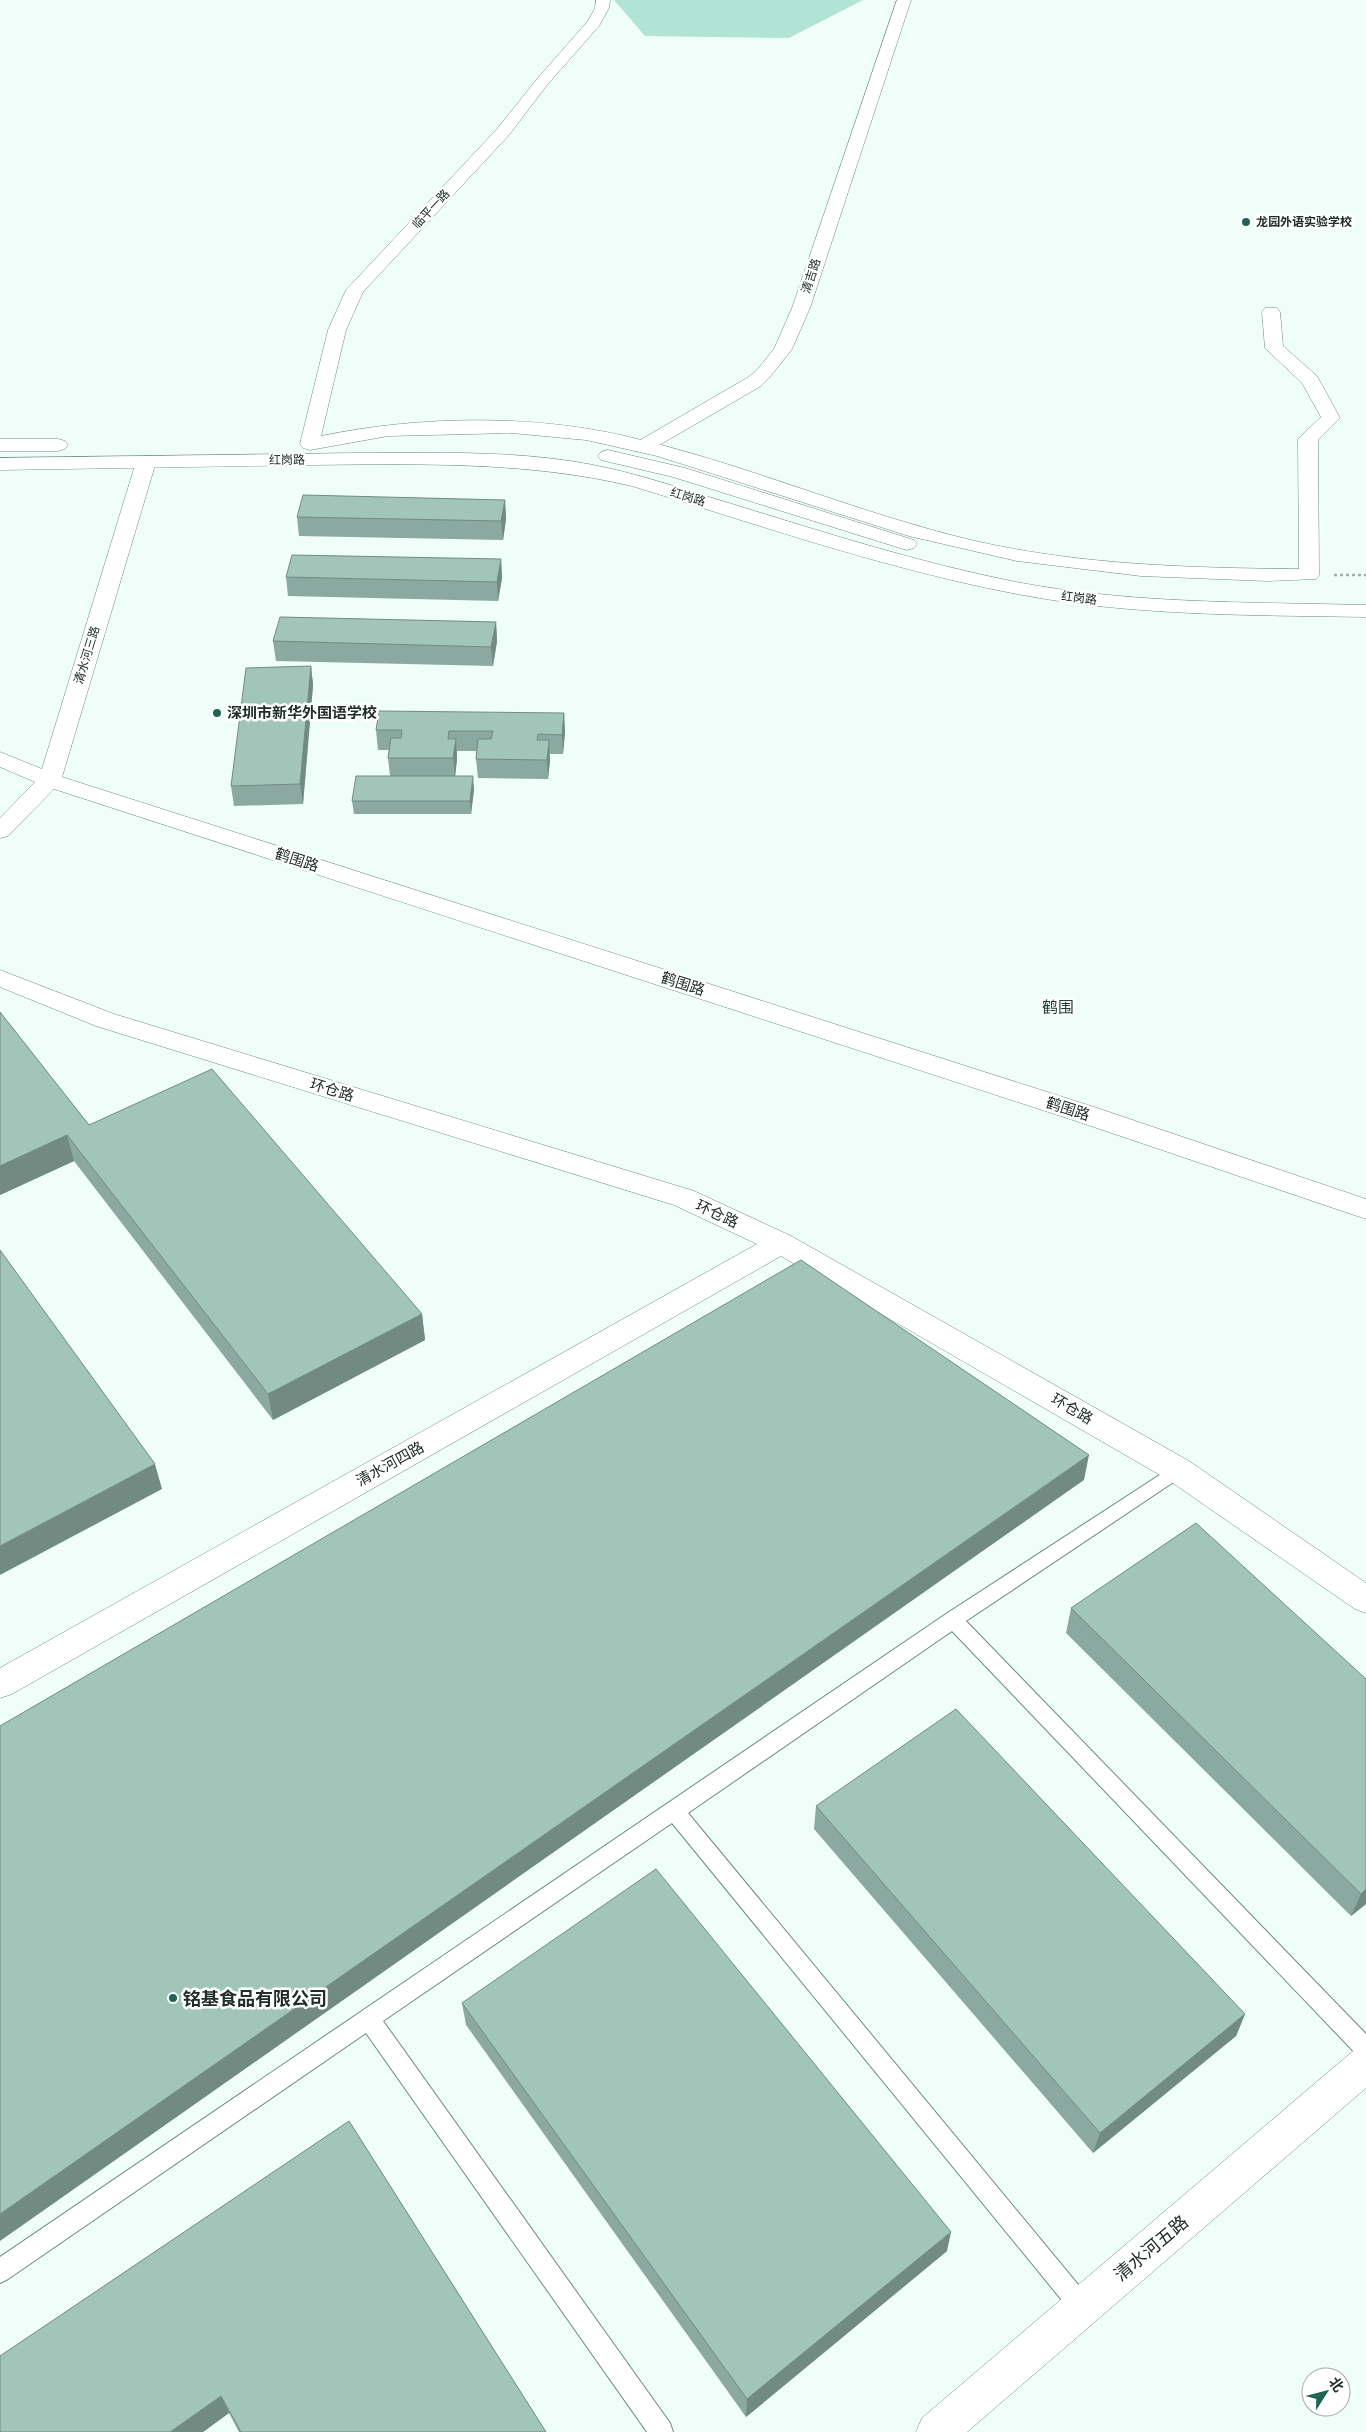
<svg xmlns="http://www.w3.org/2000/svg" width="1366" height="2432" viewBox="0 0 1366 2432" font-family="Raleway,'Noto Sans SC',sans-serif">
<rect width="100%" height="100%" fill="#f0fef9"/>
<path fill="#b1e4d5" d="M614,0H863L789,38L645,36Z"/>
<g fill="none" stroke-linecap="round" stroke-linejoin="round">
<defs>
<path id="lane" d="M1178,1463L1184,1465L1187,1470L1184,1475L966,1621L1366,2034V2060L1358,2056L952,1631L688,1813L1090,2299L1094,2307L1090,2315L1082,2319L1074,2315L672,1823L383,2021L670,2423L673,2432H647L366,2033L8,2279L0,2283V2257L946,1614Z"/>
<g id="street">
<path d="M596,0H610L609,8L599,26L547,85L509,135L363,292L346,330L321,436C418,416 529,414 625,436C744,463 856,513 975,541C1081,565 1190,568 1299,569L1298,439L1321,417L1302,383L1265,348L1262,312L1265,308H1277L1280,312L1283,346L1317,376L1340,418L1318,440L1319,575L1316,579L1267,581L1141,576L1017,561L909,536L657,456L586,440L512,433L388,436L310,450L303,448L300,444L328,330L346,290L497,129L537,79L588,21L595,8Z"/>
<path d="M146,456L153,458L156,462L62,777L1094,1107L1366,1199V1219L1076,1121L54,789L8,836L0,838V818L35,782L0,767V752L42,769L136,462L139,458Z"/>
<path d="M0,970L114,1014L694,1191L791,1236L1189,1461L1366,1583V1613L1355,1609L1167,1479L781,1256L12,1694L0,1698V1668L757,1244L674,1205L96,1026L0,987Z"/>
<path d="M1366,2046V2088L967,2432H916L922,2418L1353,2051Z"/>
</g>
<g id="secondary">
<path d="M897,0H911L810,308L792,349L769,378L761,386L649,451H635L632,447L635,443L747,378L756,371L774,349L792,308Z"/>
<path d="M0,439H58L65,441L68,445L65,449L58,451H0Z"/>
<path d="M608,450L685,468L914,540L917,544L914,548L907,550L900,548L673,477L601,460L598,456L601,452Z"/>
<path d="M356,453C433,453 512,450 588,464C637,473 685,490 732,504C826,533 920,563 1016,582C1131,604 1249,602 1366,605V617C1249,615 1132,616 1017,594C886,569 759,525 632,486C526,461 418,464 309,465C206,467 103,468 0,470V458Z"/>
</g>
</defs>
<use href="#lane" stroke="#6a8b81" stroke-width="2"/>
<use href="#street" stroke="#6a8b81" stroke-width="1"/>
<use href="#secondary" stroke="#6a8b81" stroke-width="1"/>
<path stroke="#a0ada9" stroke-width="2.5" stroke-dasharray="3 3" stroke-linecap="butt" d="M1334,575H1366"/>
<use href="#lane" fill="#fff" fill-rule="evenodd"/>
<use href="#street" fill="#fff" fill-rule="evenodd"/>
<use href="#secondary" fill="#fff" fill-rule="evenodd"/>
</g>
<g fill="#8ba9a0">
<path d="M505,500L506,519L503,540L299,536L297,517Z"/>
<path d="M501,559L502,578L498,601L288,596L286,577Z"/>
<path d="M496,622L497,641L493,666L276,661L273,641Z"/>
<path d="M311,666L313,685L303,804L234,806L231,786Z"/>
<path d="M564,713L565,732L563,754H549L550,760L548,779L478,778L476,759L477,751H457V759L455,776L474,789L471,814H354L352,801L390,776L388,758L389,750H378L376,730Z"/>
<path d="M0,1012L89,1125L422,1314L425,1340L273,1420L74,1161L0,1195Z"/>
<path d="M1071,1608L1366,1679V1904L1351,1916L1066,1633Z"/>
<path d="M816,1806L1245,2014L1236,2036L1093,2153L814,1829Z"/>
<path d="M462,2003L947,2251L746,2417L466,2025Z"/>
<path d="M349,2121L546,2432H239L229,2413L203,2432Z"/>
</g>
<g fill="#718a82">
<path d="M505,500L506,519L503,540L501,521Z"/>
<path d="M501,559L502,578L498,601L497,582Z"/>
<path d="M496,622L497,641L493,666L491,647Z"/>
<path d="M311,666L313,685L303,804L300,784Z"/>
<path d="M564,713L565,732L563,754L562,735Z"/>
<path d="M456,739L457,759L455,778L453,758Z"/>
<path d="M549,740L550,760L548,779L547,760Z"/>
<path d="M473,776L474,789L471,814L470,801Z"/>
<path d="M67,1135L74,1161L0,1195V1166Z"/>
<path d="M422,1314L425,1340L273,1420L268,1394Z"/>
<path d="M1089,1455L1084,1480L0,2241V2214Z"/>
<path d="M155,1464L162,1489L0,1575V1546Z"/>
<path d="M1366,1889V1904L1351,1916L1361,1894Z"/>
<path d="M1245,2014L1236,2036L1093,2153L1100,2133Z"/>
<path d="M951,2232L947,2251L746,2417L747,2399Z"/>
<path d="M221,2396L229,2413L203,2432H170Z"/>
</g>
<g fill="#a2c5ba" stroke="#718a82">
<path d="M303,495L505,500L501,521L297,517Z"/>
<path d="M292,555L501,559L497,582L286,577Z"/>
<path d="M280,617L496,622L491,647L273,641Z"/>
<path d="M311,666L300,784L231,786L246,668Z"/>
<path d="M379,711L564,713L562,735L538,734L537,740H549L547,760L476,759L478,739H491L493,731H449L448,739H456L453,758H388L391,738H401L402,730H376Z"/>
<path d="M356,776H473L470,801H352Z"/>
<path d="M0,1012L89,1125L212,1069L422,1314L268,1394L67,1135L0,1166Z"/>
<path d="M0,1250L155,1464L0,1546Z"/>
<path d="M801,1260L1089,1455L0,2214V1726Z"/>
<path d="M1196,1523L1366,1679V1889L1361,1894L1071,1608Z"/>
<path d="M956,1709L1245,2014L1100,2133L816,1806Z"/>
<path d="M656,1869L951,2232L747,2399L462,2003Z"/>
<path d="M349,2121L546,2432H241L221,2396L170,2432H0V2356Z"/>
</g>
<g fill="#206455" stroke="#fff" stroke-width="2">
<circle cx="1246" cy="222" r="5"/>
<circle cx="217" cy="713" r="5"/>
<circle cx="173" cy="1998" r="5"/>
</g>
<g text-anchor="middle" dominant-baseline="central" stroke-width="5" stroke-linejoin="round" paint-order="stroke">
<g font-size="12" fill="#202d29" stroke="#fff">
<text transform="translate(431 209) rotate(-47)">临平一路</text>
<text transform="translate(811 276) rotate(-72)">清吉路</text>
<text transform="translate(287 460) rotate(-1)">红岗路</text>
<text transform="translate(688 497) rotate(17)">红岗路</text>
<text transform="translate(1079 598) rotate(7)">红岗路</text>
<text transform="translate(87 655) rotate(-73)">清水河三路</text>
</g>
<g font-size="12" font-weight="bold" fill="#202d29" stroke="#fff" text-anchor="start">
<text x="1256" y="222">龙园外语实验学校</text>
</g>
<g font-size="15" font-weight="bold" fill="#202d29" stroke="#fff" text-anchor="start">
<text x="227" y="713">深圳市新华外国语学校</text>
</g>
<g font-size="15" fill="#202d29" stroke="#fff">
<text transform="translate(297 860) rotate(18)">鹤围路</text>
<text transform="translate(683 984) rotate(18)">鹤围路</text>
<text transform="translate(332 1090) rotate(17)">环仓路</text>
<text transform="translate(1068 1109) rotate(18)">鹤围路</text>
<text transform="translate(717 1214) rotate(25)">环仓路</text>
<text transform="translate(1072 1409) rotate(30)">环仓路</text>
<text transform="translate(390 1464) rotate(-29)">清水河四路</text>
</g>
<g font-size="16" fill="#204037" stroke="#fff">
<text x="1058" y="1007">鹤围</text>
</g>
<g font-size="18" font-weight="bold" fill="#202d29" stroke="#fff" text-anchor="start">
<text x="183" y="1998">铭基食品有限公司</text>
</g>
<g font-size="18" fill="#202d29" stroke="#fff">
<text transform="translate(1151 2248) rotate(-40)">清水河五路</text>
</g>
</g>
<g transform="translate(1326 2392) rotate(54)"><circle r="24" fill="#ffffff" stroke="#a6aba9"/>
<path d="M0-4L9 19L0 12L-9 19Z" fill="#206455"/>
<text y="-8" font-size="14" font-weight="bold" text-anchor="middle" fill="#202d29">北</text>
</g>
</svg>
